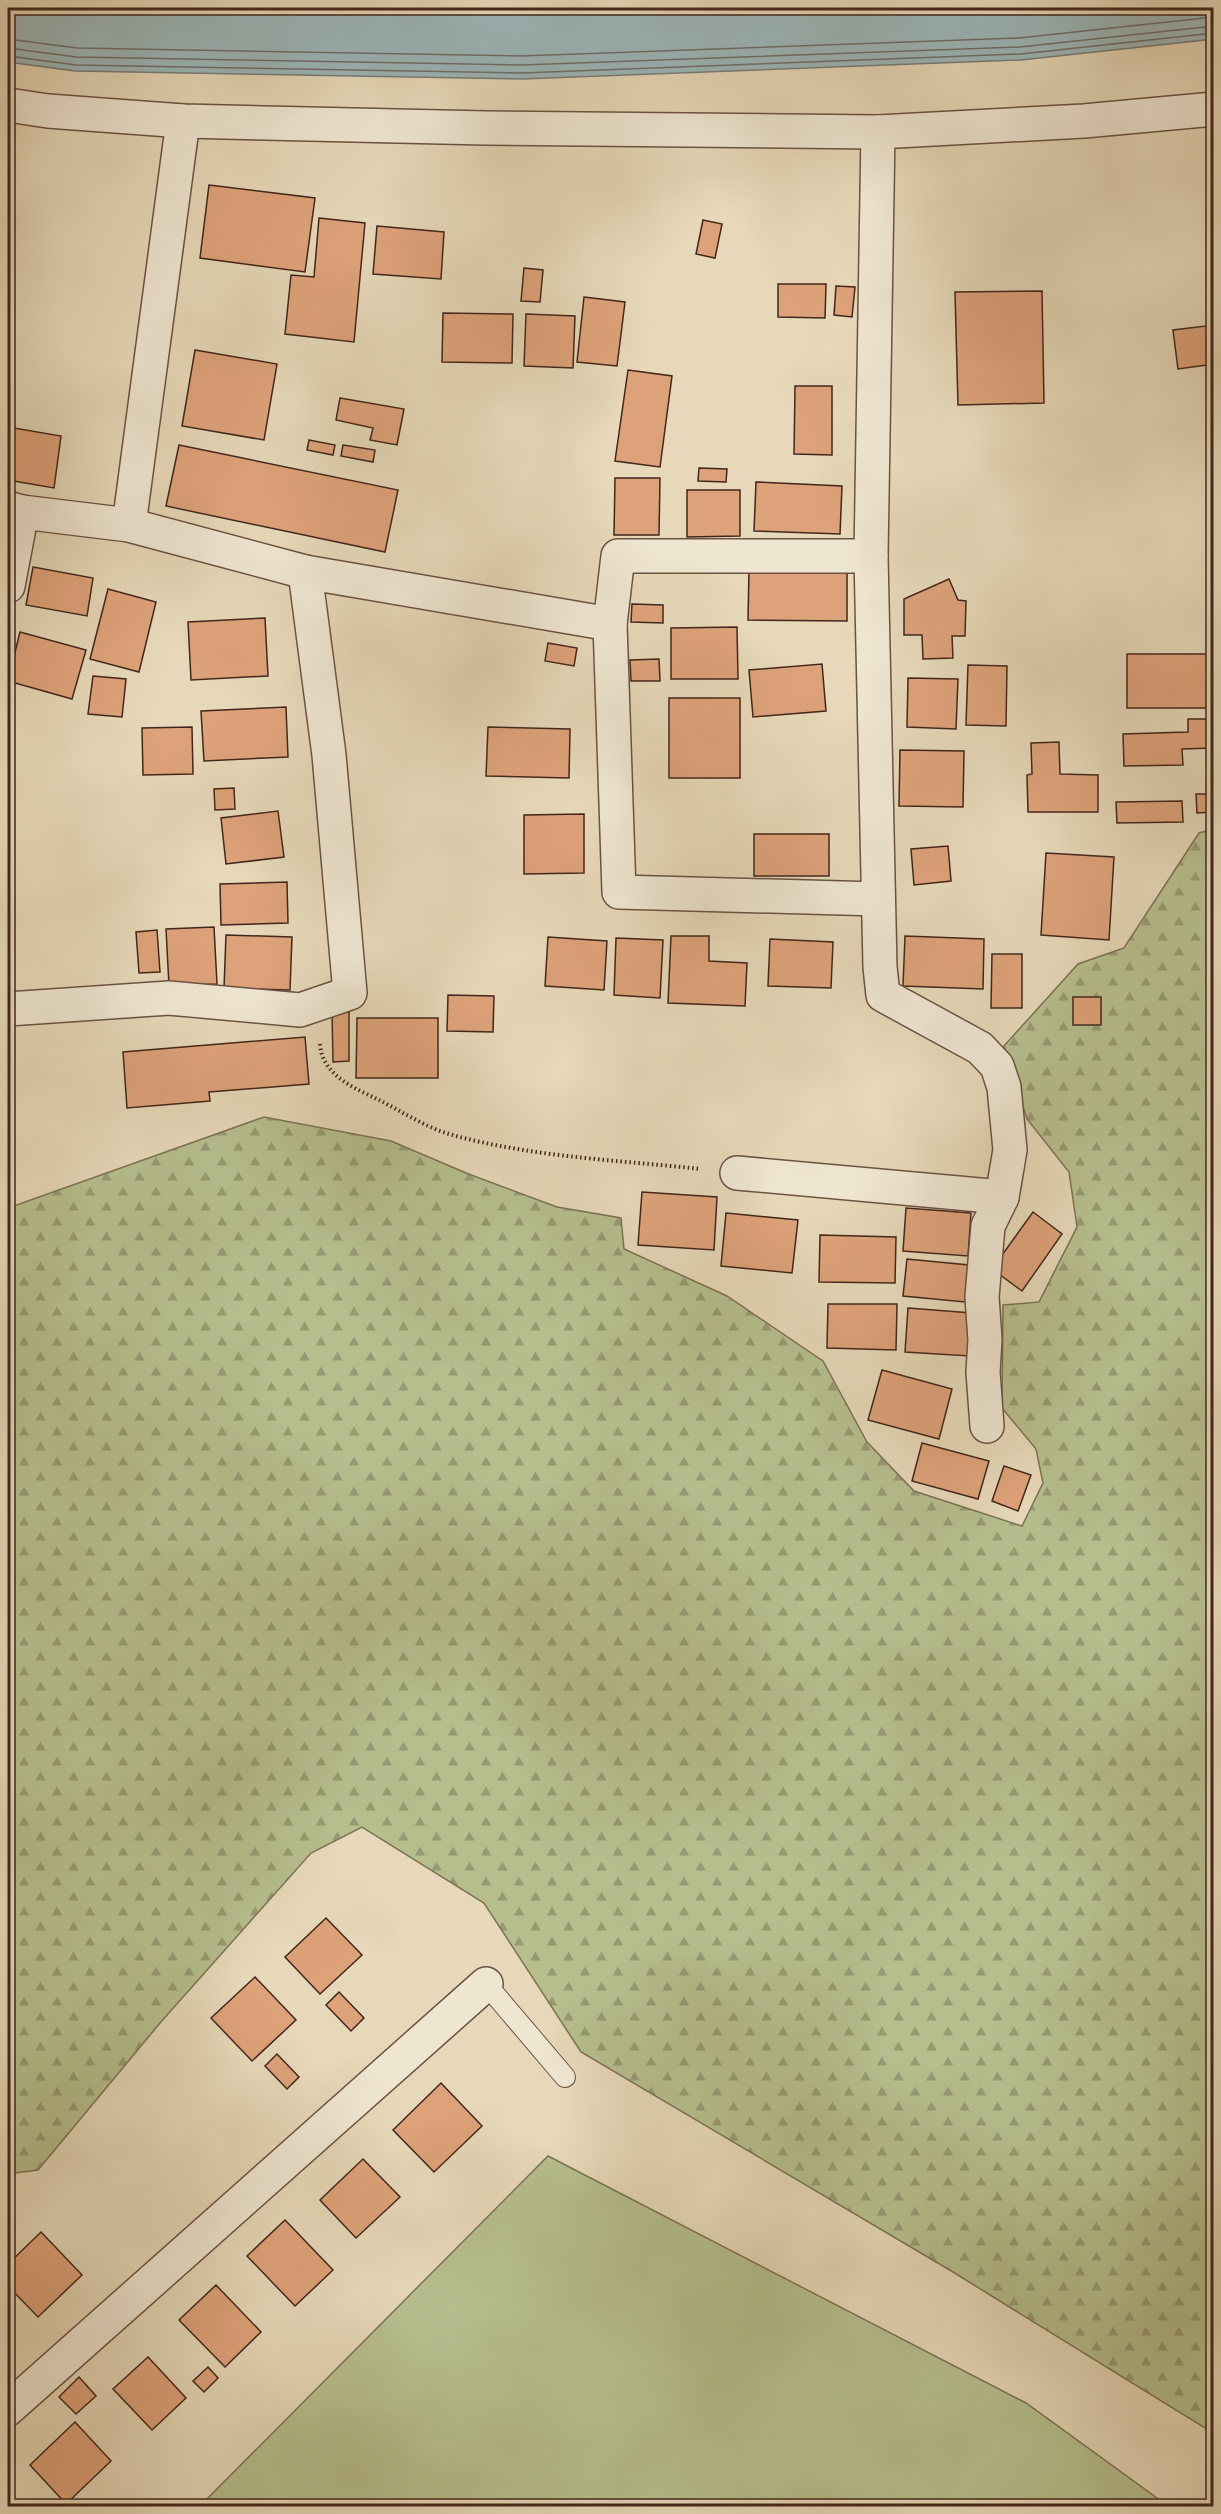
<svg xmlns="http://www.w3.org/2000/svg" width="1221" height="2514" viewBox="0 0 1221 2514" font-family="'IM FELL French Canon',serif">
<defs>
<pattern id="forest-firs" width="22" height="20" patternUnits="userSpaceOnUse" patternTransform="scale(1.5)"><rect width="22" height="20" fill="#b6be8e"/><path d="M5 1l3.5 6h-7zM16 11l3.5 6h-7z" fill="#969a73"/></pattern>
</defs>
<rect width="100%" height="100%" fill="#e6d8b8"/>
<filter id="stains"><feTurbulence type="fractalNoise" baseFrequency=".00333" numOctaves="4"/><feColorMatrix values="0 0 0 0 .2 0 0 0 0 .09 0 0 0 0 .02 0 0 0 .5 -.17"/></filter>
<radialGradient id="worn" r=".72"><stop offset=".6" stop-color="#630" stop-opacity="0"/><stop offset="1" stop-color="#630" stop-opacity=".3"/></radialGradient>
<path fill="#b6be8e" stroke="#7c7254" stroke-width="1.5" d="M548,2156L1026,2403L1168,2506H200Z"/>
<path fill="url(#forest-firs)" stroke="#7c7254" stroke-width="1.5" d="M1213,829V2433L953,2272L581,2052L484,1903L362,1827L311,1853L160,2023L38,2170L8,2174V1208L264,1117L391,1141L466,1173L557,1207L621,1218L624,1249L727,1296L823,1361L867,1442L914,1491L1022,1526L1043,1483L1036,1449L1002,1408L1003,1305L1039,1302L1077,1227L1069,1172L1027,1119L1004,1046L1078,964L1124,948L1199,833Z"/>
<path fill="#9cb7ba" stroke="#787d7a" stroke-width="1.5" d="M8,8H1213L1214,39L1021,60L522,79L75,71L8,62Z"/>
<g fill="none" stroke-linecap="round" stroke-linejoin="round">
<g stroke="#6f6e6a" stroke-width="1.5">
<path d="M8,39L77,48L522,56L1019,38L1214,17"/>
<path d="M8,48L76,57L522,65L1020,47L1214,26"/>
<path d="M8,56L76,65L522,73L1021,54L1214,33"/>
</g>
</g>
<g fill="#dea27a" stroke="#42261b" stroke-width="1.5">
<path d="M209,185L315,198L305,272L200,258Z"/>
<path d="M319,218L365,223L354,342L285,334L291,275L314,277Z"/>
<path d="M703,220L722,224L715,258L696,254Z"/>
<path d="M377,226L444,232L441,279L373,274Z"/>
<path d="M524,268L543,270L540,302L521,301Z"/>
<path d="M778,284H826L825,318L778,317Z"/>
<path d="M836,286L855,287L852,317L834,315Z"/>
<path d="M1042,291L1044,403L958,405L955,292Z"/>
<path d="M584,297L625,302L617,366L577,362Z"/>
<path d="M443,313L513,314L512,363L442,362Z"/>
<path d="M526,314L575,316L573,368L524,366Z"/>
<path d="M1214,325V364L1178,369L1173,330Z"/>
<path d="M195,350L277,364L264,440L182,426Z"/>
<path d="M628,370L672,376L660,467L615,461Z"/>
<path d="M795,386H832V455L794,454Z"/>
<path d="M340,398L404,409L397,445L370,440L373,428L336,420Z"/>
<path d="M8,427L61,436L54,488L8,480Z"/>
<path d="M309,440L335,445L333,455L307,450Z"/>
<path d="M179,445L398,490L385,552L166,506Z"/>
<path d="M343,445L375,450L373,462L341,456Z"/>
<path d="M699,468L727,469L726,482L698,481Z"/>
<path d="M615,478H660L659,535H614Z"/>
<path d="M756,482L842,486L840,534L754,531Z"/>
<path d="M687,490H740V536L687,537Z"/>
<path d="M33,567L93,578L87,616L26,605Z"/>
<path d="M749,570L847,572V621L748,620Z"/>
<path d="M949,579L958,600L966,601L965,636H952L953,658L923,659L922,635H904V599Z"/>
<path d="M108,589L156,602L139,672L90,659Z"/>
<path d="M632,604L663,605V623L631,622Z"/>
<path d="M265,618L268,676L191,680L188,622Z"/>
<path d="M737,627L738,679H671V628Z"/>
<path d="M20,632L86,650L72,699L8,681Z"/>
<path d="M548,643L577,648L574,666L545,661Z"/>
<rect x="1127" y="654" width="87" height="54"/>
<path d="M659,659L660,681H631L630,660Z"/>
<path d="M822,664L826,711L753,717L749,670Z"/>
<path d="M968,665L1007,666L1006,726L966,725Z"/>
<path d="M93,676L126,679L122,717L88,714Z"/>
<path d="M908,678L958,679L956,729L907,727Z"/>
<rect x="669" y="698" width="71" height="80"/>
<path d="M286,707L288,757L204,761L201,711Z"/>
<path d="M1188,719H1214V748L1182,749L1183,765L1124,766L1123,734L1188,732Z"/>
<path d="M192,727L193,774L143,775L142,728Z"/>
<path d="M488,727L570,729L569,778L486,776Z"/>
<path d="M1059,742L1060,774L1098,775V812H1028L1027,775L1032,774L1031,743Z"/>
<path d="M900,750L964,751L963,807L899,806Z"/>
<path d="M1209,756H1214V792Z"/>
<path d="M234,788L235,809L215,810L214,789Z"/>
<path d="M1196,794H1214V812L1197,813Z"/>
<path d="M1182,801L1183,822L1117,823L1116,802Z"/>
<path d="M278,811L284,857L226,864L221,818Z"/>
<path d="M584,814V873L524,874V815Z"/>
<rect x="754" y="834" width="75" height="42"/>
<path d="M948,846L951,881L914,885L911,849Z"/>
<path d="M1046,853L1114,857L1109,940L1041,935Z"/>
<path d="M287,882L288,923L221,925L220,884Z"/>
<path d="M214,927L217,984L169,986L166,929Z"/>
<path d="M157,930L160,972L139,973L136,932Z"/>
<path d="M226,935L292,937L290,990L224,988Z"/>
<path d="M671,936H709V961L747,963L745,1006L668,1003Z"/>
<path d="M905,936L984,939L983,989L903,986Z"/>
<path d="M548,937L607,941L604,990L545,986Z"/>
<path d="M616,938L663,940L660,998L614,995Z"/>
<path d="M770,939L833,942L831,988L768,986Z"/>
<path d="M992,954H1022V1008H991Z"/>
<path d="M448,995L494,996L493,1032L447,1031Z"/>
<rect x="1073" y="997" width="28" height="28"/>
<path d="M332,1012H349V1061L333,1062Z"/>
<path d="M357,1018H438V1078H356Z"/>
<path d="M305,1037L309,1084L209,1092L210,1101L127,1108L123,1052Z"/>
<path d="M642,1192L717,1197L714,1250L638,1245Z"/>
<path d="M906,1208L971,1213L968,1256L903,1251Z"/>
<path d="M1033,1212L1062,1234L1022,1291L992,1269Z"/>
<path d="M726,1213L798,1220L792,1273L721,1266Z"/>
<path d="M820,1235L896,1237L895,1283L819,1282Z"/>
<path d="M907,1259L969,1265L965,1302L903,1296Z"/>
<path d="M828,1304H897L896,1350L827,1348Z"/>
<path d="M908,1308L972,1313L970,1356L905,1352Z"/>
<path d="M882,1370L952,1389L939,1439L868,1420Z"/>
<path d="M922,1443L989,1461L978,1499L912,1481Z"/>
<path d="M1004,1466L1031,1475L1018,1511L992,1501Z"/>
<path d="M326,1918L362,1955L320,1994L285,1957Z"/>
<path d="M255,1977L296,2020L252,2061L211,2018Z"/>
<path d="M339,1992L364,2018L351,2031L326,2005Z"/>
<path d="M277,2054L299,2077L287,2089L265,2066Z"/>
<path d="M441,2083L482,2126L434,2172L393,2130Z"/>
<path d="M363,2159L400,2197L356,2238L320,2200Z"/>
<path d="M285,2220L333,2270L295,2306L247,2256Z"/>
<path d="M41,2232L82,2275L38,2317L8,2286V2264Z"/>
<path d="M216,2285L261,2332L225,2367L179,2320Z"/>
<path d="M148,2357L186,2398L152,2430L113,2389Z"/>
<path d="M208,2367L218,2378L204,2392L193,2381Z"/>
<path d="M79,2377L96,2396L76,2414L59,2397Z"/>
<path d="M75,2422L111,2461L66,2504L30,2465Z"/>
<path d="M8,2497L17,2506H8Z"/>
</g>
<g fill="none" stroke-linecap="round" stroke-linejoin="round">
<defs>
<path id="service" d="M486,1984L565,2077"/>
<g id="minor">
<path d="M8,105L48,111L183,121L486,128L878,132L1084,121L1214,109"/>
<path d="M878,132L871,556L880,967L883,995L980,1048L997,1066L1004,1087L1010,1150L1002,1197L988,1226L982,1297L985,1340L983,1372L987,1426"/>
<path d="M8,508L22,512L129,525L305,572L610,624L618,556H871"/>
<path d="M129,525L183,121"/>
<path d="M8,586L22,512"/>
<path d="M610,624L619,892L878,899"/>
<path d="M8,1009L169,998L300,1010L350,993L329,755L305,572"/>
<path d="M737,1173L1002,1197"/>
<path d="M8,2409L486,1984"/>
</g>
</defs>
<use href="#service" stroke="#6b5242" stroke-width="22"/>
<use href="#minor" stroke="#6b5242" stroke-width="36"/>
<path stroke="#42261b" stroke-width="4" stroke-dasharray="1.5 3" stroke-linecap="butt" d="M320,1044C322,1075 354,1088 379,1100C401,1111 425,1127 449,1134C530,1157 617,1160 701,1169"/>
<use href="#service" stroke="#efe6d1" stroke-width="20"/>
<use href="#minor" stroke="#efe6d1" stroke-width="33"/>
</g>
<rect width="1221" height="2514" fill="none" stroke="#e6d8b8" stroke-width="30"/>
<rect x="9" y="9" width="1203" height="2496" fill="none" stroke="#42261b" stroke-width="3"/>
<rect x="15" y="15" width="1191" height="2484" fill="none" stroke="#42261b" stroke-width="1.5"/>
<rect width="100%" height="100%" filter="url(#stains)"/>
<rect width="100%" height="100%" fill="url(#worn)"/>
</svg>
